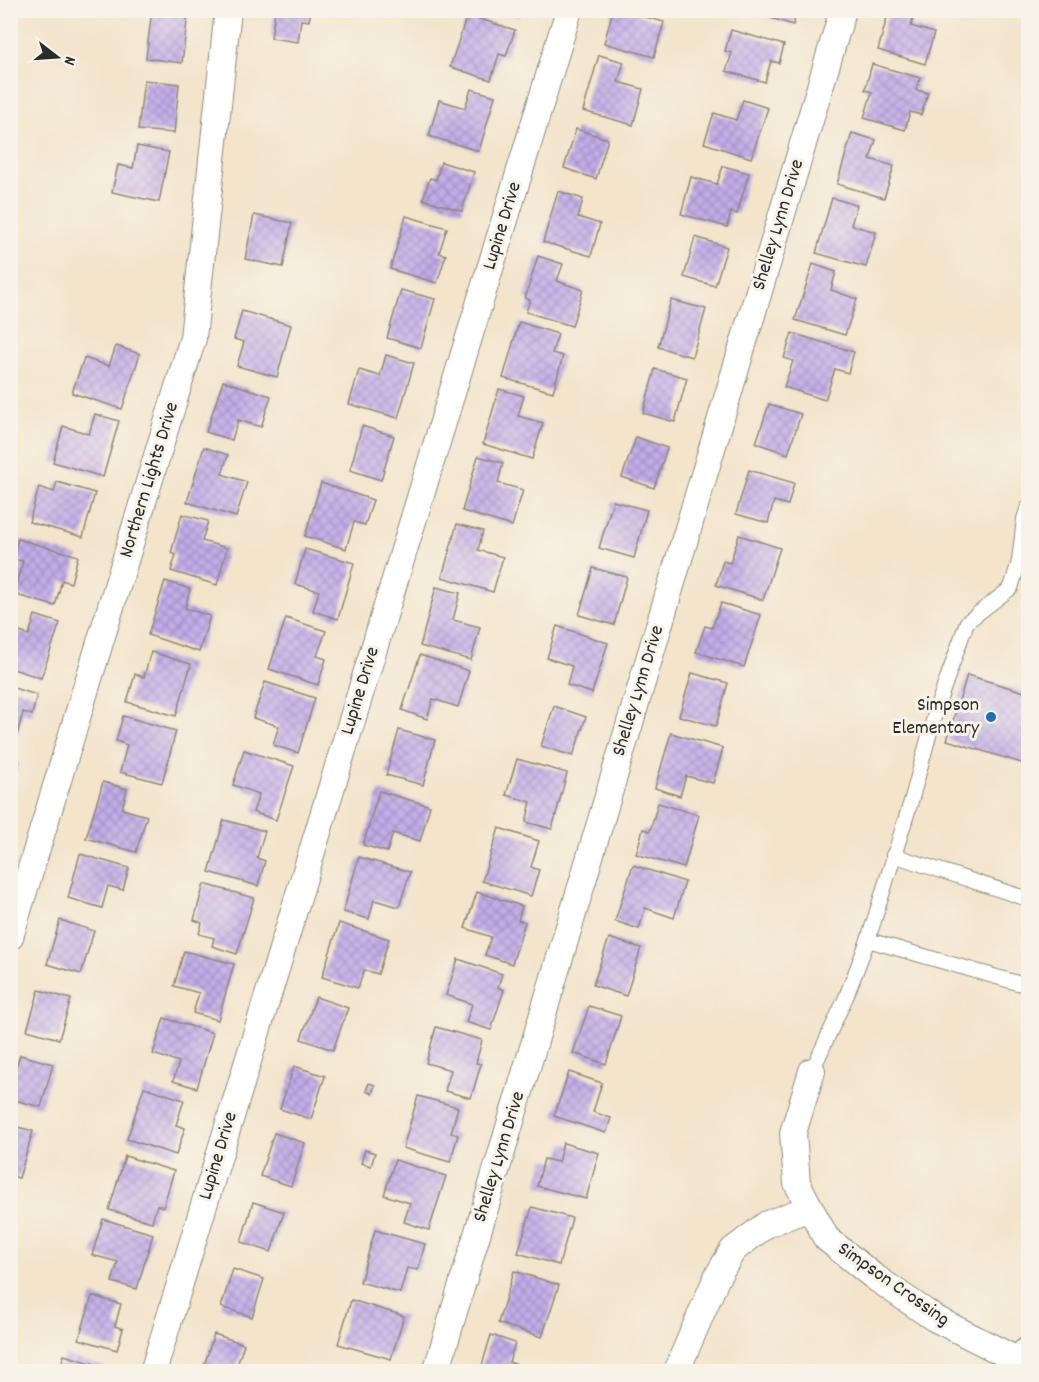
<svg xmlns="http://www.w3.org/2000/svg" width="1039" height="1382" viewBox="0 0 1039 1382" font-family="Dekko,sans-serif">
<defs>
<pattern id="building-cross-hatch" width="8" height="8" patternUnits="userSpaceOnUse" patternTransform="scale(1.5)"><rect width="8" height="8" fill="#c1ade9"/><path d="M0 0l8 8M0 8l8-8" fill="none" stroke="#9d8dbd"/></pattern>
</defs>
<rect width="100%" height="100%" fill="#f7f3e8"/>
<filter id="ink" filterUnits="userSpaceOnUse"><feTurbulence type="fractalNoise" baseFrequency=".0167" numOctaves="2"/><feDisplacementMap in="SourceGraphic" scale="12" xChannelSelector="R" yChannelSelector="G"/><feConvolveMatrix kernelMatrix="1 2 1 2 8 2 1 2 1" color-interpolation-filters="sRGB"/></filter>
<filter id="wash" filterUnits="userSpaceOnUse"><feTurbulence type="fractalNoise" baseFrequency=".008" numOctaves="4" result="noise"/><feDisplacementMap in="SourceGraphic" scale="24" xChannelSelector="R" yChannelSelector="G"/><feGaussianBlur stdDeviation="1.35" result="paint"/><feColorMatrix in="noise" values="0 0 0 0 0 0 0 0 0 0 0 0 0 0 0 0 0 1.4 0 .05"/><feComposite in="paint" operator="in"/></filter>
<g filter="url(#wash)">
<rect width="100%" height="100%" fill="#f3e4cb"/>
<g id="blocks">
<g fill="url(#building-cross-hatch)">
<path d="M152,10L188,13L182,63L146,58Z"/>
<path d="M275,10H311L309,21L301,20L298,42L271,38Z"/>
<path d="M499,10H521L519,17Z"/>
<path d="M613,10H639L638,15L664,22L654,57L604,43Z"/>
<path d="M746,10H797L793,25Z"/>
<path d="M889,10H915L911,26L934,33L925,64L878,50Z"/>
<path d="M467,15L515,30L506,56L499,54L491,80L450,67Z"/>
<path d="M731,30L784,45L779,63L771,61L765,82L726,71L732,53L725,51Z"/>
<path d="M599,55L624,62L618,82L643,89L633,125L583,111Z"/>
<path d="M872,64L920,78L916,90L928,93L921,115L910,112L905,130L864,118L872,92L865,90Z"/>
<path d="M144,80L179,84L174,133L138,130Z"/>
<path d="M471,89L495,96L479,151L429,136L439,100L465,108Z"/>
<path d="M743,100L768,108L751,158L704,143L714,113L736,120Z"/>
<path d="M576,129L608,139L596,179L564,168Z"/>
<path d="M852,133L876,140L870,159L894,166L884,198L837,184Z"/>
<path d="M137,146L169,152L159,202L112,192L118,165L133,168Z"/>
<path d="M441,162L474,172L462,211L423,199L430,178L436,180Z"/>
<path d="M723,166L749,173L737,214L731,212L727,227L681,214L691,177L717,184Z"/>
<path d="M558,191L583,199L578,217L600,224L591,256L543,242Z"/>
<path d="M832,198L857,205L851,225L876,232L866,267L816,253Z"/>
<path d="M254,215L292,223L283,267L245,259Z"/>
<path d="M406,216L447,228L439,253L446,255L437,283L390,269Z"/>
<path d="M695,237L727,247L715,286L684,277Z"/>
<path d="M538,256L563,264L557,281L583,290L572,326L526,312L530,300L525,298Z"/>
<path d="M813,264L836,272L831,290L857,299L845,335L795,320Z"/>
<path d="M401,290L435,299L421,348L387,338Z"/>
<path d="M671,300L706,309L692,357L658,347Z"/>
<path d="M242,311L291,325L277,377L237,366L244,342L234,339Z"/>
<path d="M519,322L558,334L552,353L563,356L553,392L503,378Z"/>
<path d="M792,333L854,352L848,373L835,369L825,400L784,387L793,361L784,358Z"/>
<path d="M116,346L140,354L122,409L72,393L84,358L109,366Z"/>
<path d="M386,355L414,363L398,418L349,404L359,370L380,376Z"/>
<path d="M655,369L687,378L675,422L643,413Z"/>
<path d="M223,381L271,396L261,427L238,420L232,440L206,432Z"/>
<path d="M499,389L524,396L518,416L543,423L532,459L483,444Z"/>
<path d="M769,404L801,414L788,454L756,443Z"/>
<path d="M95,414L119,421L103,477L53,462L63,426L89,434Z"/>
<path d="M362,426L394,436L381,480L350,470Z"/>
<path d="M636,437L667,448L654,488L622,477Z"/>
<path d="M204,447L228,455L222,474L247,482L236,517L187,502Z"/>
<path d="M478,456L503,463L498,483L523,490L512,526L462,511Z"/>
<path d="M749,470L794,483L788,505L774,501L768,523L736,514Z"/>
<path d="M57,482L95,493L83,537L29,522L39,487L54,492Z"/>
<path d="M321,483L373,500L365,525L354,522L346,549L305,536Z"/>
<path d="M613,501L647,510L634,558L599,548Z"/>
<path d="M182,514L208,521L202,541L227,548L217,585L171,571L176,555L171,553Z"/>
<path d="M457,524L483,531L478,550L503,557L493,592L442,577Z"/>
<path d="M739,535L780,548L763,600L716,585L723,561L730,563Z"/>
<path d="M18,539L78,556L71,583L62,580L55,606L13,594L23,561L12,559Z"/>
<path d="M305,549L354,563L338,619L313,611L319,591L295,584Z"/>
<path d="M593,568L627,577L614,625L579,615Z"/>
<path d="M165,581L190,589L185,608L210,616L199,652L148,635Z"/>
<path d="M436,587L460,593L453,620L480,627L471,660L420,646Z"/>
<path d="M721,603L761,615L744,667L696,652L705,626L712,628Z"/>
<path d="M35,615L60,623L41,678L10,668V629L29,635Z"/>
<path d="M286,618L326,631L317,656L326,659L318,685L269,669Z"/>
<path d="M557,626L608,643L592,693L567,685L572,666L547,658Z"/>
<path d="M151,652L191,664L176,716L127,702L135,674L144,677Z"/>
<path d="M420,655L469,671L458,707L433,699L427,719L402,710Z"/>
<path d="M692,673L728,683L716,726L679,716Z"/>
<path d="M967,675L1028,693V765L947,740Z"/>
<path d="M265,682L315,698L298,753L273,745L279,726L253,718Z"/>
<path d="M10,687L37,695L32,715L23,712L17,735L10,733Z"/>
<path d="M554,706L586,717L573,756L541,746Z"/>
<path d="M123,716L176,731L162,783L120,772L127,745L116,741Z"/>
<path d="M399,730L435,740L423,785L386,775Z"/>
<path d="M671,733L723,748L713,783L686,776L680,796L655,788Z"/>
<path d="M244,750L294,766L276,820L253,812L259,794L233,785Z"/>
<path d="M517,759L567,773L552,829L526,822L531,802L506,795Z"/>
<path d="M10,760L19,763L11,787H10Z"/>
<path d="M103,782L127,789L122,809L147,816L136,852L86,838Z"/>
<path d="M379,791L430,806L420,841L393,833L387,852L363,845Z"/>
<path d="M658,803L699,815L684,868L636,854L643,829L650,831Z"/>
<path d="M224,820L265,831L257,858L265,861L258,886L209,872Z"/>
<path d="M499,828L539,841L531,867L539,870L531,896L482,881Z"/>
<path d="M80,854L129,868L123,890L108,886L102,908L68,898Z"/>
<path d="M359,857L410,872L399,907L374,900L369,919L343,912Z"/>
<path d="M633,865L685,882L674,918L645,908L639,929L615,921Z"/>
<path d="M204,884L254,898L237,954L212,946L214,938L199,934L202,923L194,920Z"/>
<path d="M477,892L522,906L518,920L525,922L512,964L485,955L491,937L465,928Z"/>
<path d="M60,920L94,931L81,974L47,964Z"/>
<path d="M339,923L389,939L378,974L364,970L358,988L322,977Z"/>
<path d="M609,938L641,948L626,996L593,985Z"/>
<path d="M184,951L234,964L218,1020L193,1013L199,993L174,986Z"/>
<path d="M458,959L502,974L498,987L504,990L491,1030L466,1022L472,1004L446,995Z"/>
<path d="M39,990L71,999L59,1039L27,1030Z"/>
<path d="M316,997L348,1008L333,1050L301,1039Z"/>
<path d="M589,1006L621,1016L606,1064L573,1053Z"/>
<path d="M164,1018L213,1033L197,1088L173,1081L179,1062L153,1054Z"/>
<path d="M436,1027L482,1040L476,1063L481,1064L471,1098L445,1091L451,1070L426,1063Z"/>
<path d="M20,1055L53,1064L41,1107L10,1099V1087Z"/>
<path d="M294,1066L325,1076L311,1119L280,1109Z"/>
<path d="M569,1072L602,1083L593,1112L611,1118L606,1133L554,1116Z"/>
<path d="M369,1083L375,1085L372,1094L366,1091Z"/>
<path d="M144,1087L184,1100L176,1125L185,1128L176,1155L127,1139Z"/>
<path d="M418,1096L458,1107L451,1133L458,1135L450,1162L403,1148Z"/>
<path d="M10,1125L33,1131L19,1178L10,1176Z"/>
<path d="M274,1133L305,1143L291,1186L260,1176Z"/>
<path d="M563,1143L599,1153L586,1199L537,1186L544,1159L558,1162Z"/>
<path d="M365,1150L375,1153L371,1166L361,1163Z"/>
<path d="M125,1156L174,1171L163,1207L157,1205L152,1222L109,1210Z"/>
<path d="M395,1160L446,1176L429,1230L404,1222L410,1203L384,1195Z"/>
<path d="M253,1202L284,1212L271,1252L241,1242Z"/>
<path d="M532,1207L572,1218L559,1265L518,1253Z"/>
<path d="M103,1219L153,1234L137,1289L112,1282L118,1262L92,1255Z"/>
<path d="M375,1230L425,1244L418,1270L407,1268L400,1293L360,1282Z"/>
<path d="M233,1269L264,1279L252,1317L221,1307Z"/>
<path d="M514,1271L559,1285L542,1337L498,1323Z"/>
<path d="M92,1296L121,1304L115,1326L123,1329L117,1350L79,1339Z"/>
<path d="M351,1300L404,1316L391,1359L338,1344Z"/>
<path d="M214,1334L244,1344L235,1372H202Z"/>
<path d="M491,1335L515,1343L509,1362L537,1372H480Z"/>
<path d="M64,1355L105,1367L104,1372H59Z"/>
</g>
</g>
</g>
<g filter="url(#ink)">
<use href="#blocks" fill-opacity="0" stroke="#8f887b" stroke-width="1.5"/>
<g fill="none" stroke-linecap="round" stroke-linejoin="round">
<defs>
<g id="lane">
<path d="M893,855L1028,899"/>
<path d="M868,940L1028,986"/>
<path d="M812,1071L846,997L868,940L912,798L936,710L967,622L1011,588L1019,561L1024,519L1028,507"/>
</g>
<g id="street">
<path d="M10,937L193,338L228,10"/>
<path d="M812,1071L793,1133L797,1183L826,1238L873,1276L934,1318L1023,1363"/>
<path d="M153,1372L569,10"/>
<path d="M436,1372L843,10"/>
<path d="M676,1372L717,1277L733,1250L767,1224L810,1208"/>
</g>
<path id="secondary" d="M1017,1372L1028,1354"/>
</defs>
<use href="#lane" stroke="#8f887b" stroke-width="16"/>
<use href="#street" stroke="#8f887b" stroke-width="28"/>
<use href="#secondary" stroke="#8f887b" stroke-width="35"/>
<use href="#lane" stroke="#fff" stroke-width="14"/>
<use href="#street" stroke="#fff" stroke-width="26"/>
<use href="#secondary" stroke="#fff" stroke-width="33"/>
</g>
</g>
<circle fill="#1f6fb2" stroke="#f7f3e8" stroke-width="2" cx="991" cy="717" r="6"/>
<g text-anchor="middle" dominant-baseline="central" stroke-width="6" stroke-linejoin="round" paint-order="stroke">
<g font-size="20" fill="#2b2b2b" stroke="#f7f3e8">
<text transform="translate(779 225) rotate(-73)">Shelley Lynn Drive</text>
<text transform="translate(503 226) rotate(-73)">Lupine Drive</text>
<text transform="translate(150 480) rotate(-73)">Northern Lights Drive</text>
<text transform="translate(361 691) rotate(-73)">Lupine Drive</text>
<text transform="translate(639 691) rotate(-73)">Shelley Lynn Drive</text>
<text transform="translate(219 1156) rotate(-73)">Lupine Drive</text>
<text transform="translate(500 1157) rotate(-73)">Shelley Lynn Drive</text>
<text transform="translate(893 1285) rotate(35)">Simpson Crossing</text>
</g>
<g font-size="20" fill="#2b2b2b" stroke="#f7f3e8" text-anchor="end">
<text x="979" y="706">Simpson<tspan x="979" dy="23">Elementary</tspan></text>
</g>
</g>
<rect width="1039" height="1382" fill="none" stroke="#f7f3e8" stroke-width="36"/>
<g transform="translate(57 57) rotate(107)" stroke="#f7f3e8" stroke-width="4.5" paint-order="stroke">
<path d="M0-4.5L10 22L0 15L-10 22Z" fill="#2b2b2b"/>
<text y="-9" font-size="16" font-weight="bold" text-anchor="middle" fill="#2b2b2b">N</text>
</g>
</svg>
